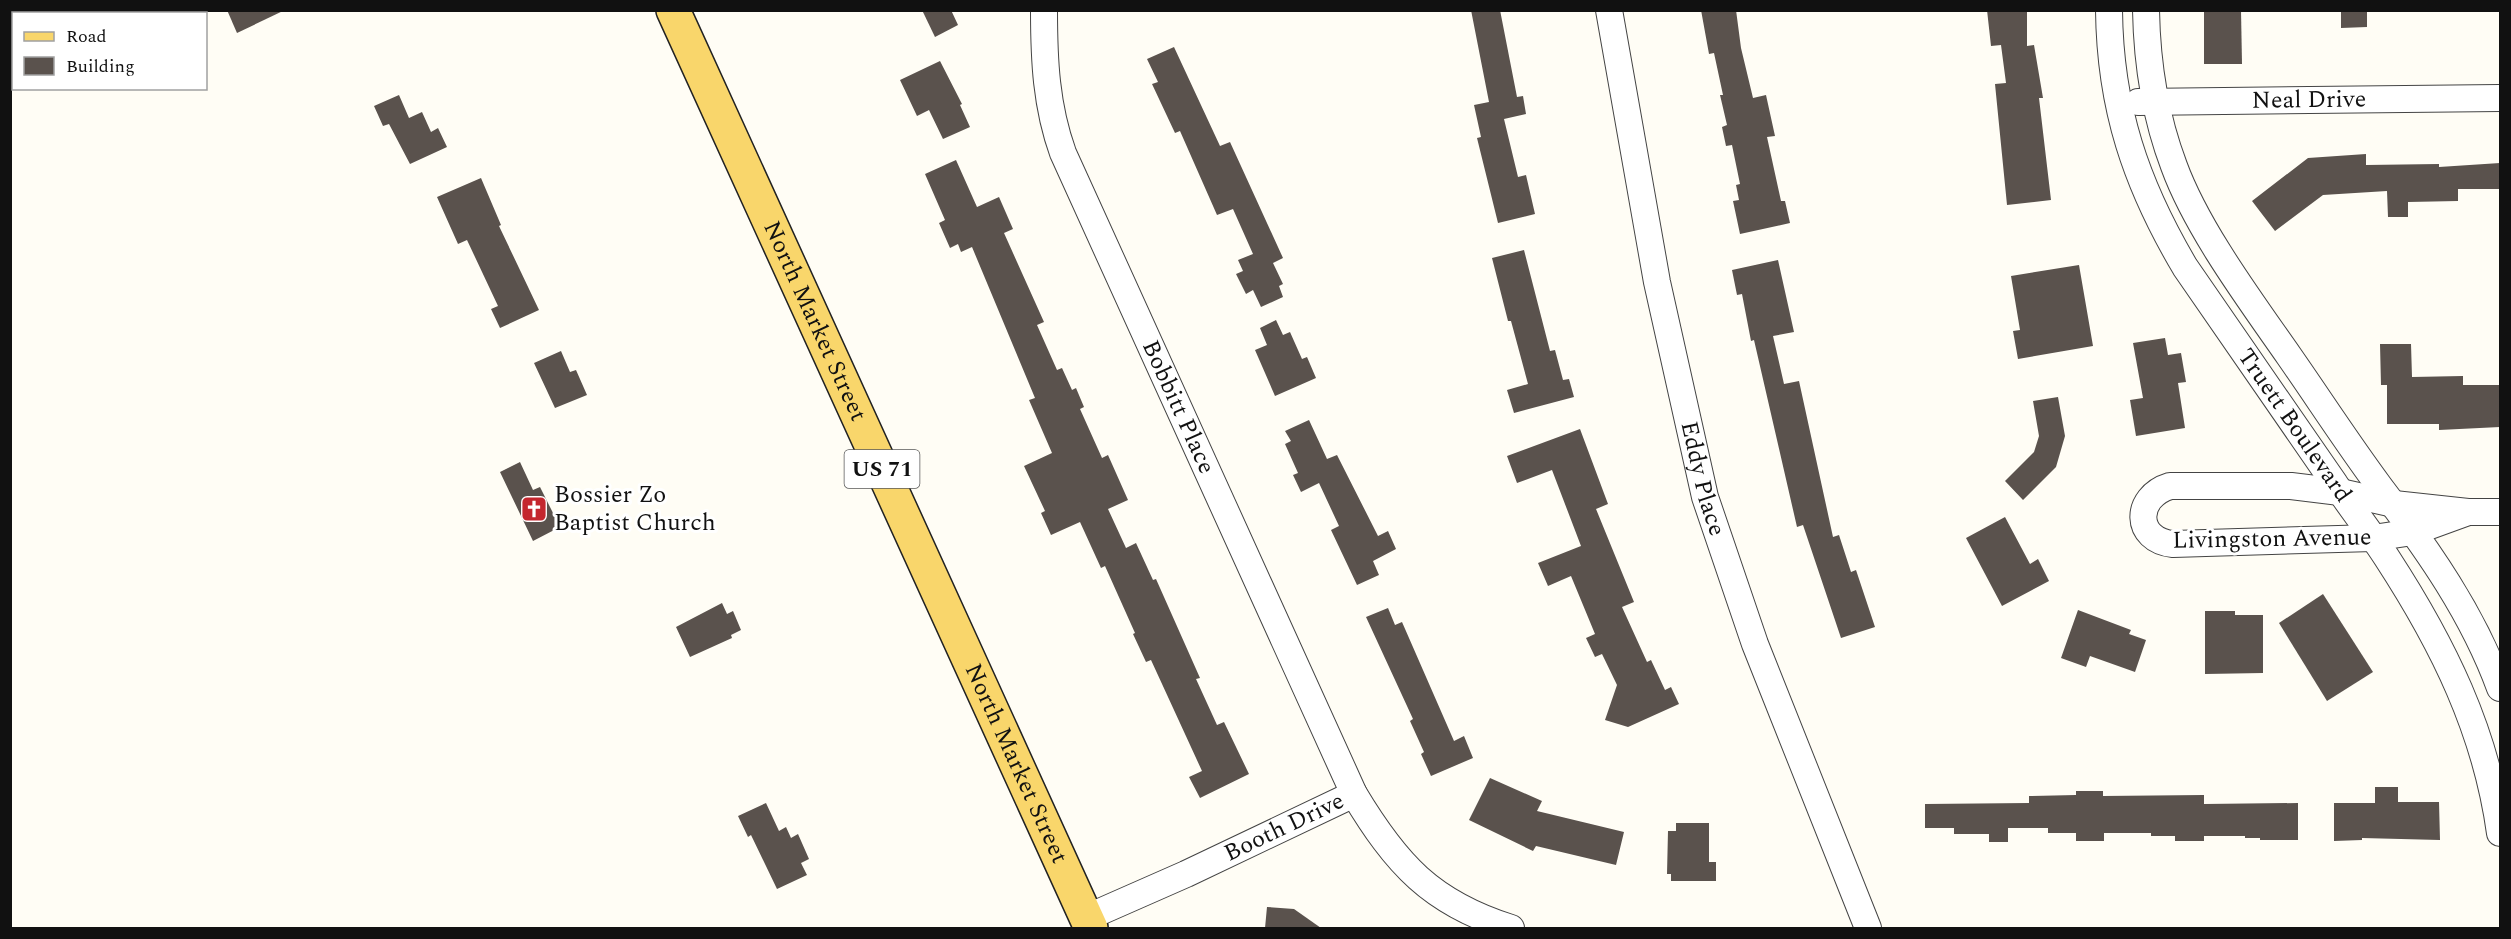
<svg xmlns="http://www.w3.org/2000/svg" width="2511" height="939" viewBox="0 0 2511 939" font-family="Spectral,serif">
<rect width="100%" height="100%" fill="#fffdf5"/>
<g fill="#5a524d">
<path d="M227,10H285L237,33Z"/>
<path d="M922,10H951L958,25L935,37Z"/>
<path d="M1471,10H1500L1517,97L1523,96L1526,114L1504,119L1518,177L1526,175L1535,214L1498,223L1477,138L1481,137L1474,105L1489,102Z"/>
<path d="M1701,10H1736L1741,48L1753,98L1766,95L1775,136L1767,137L1781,201H1785L1790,223L1740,234L1733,201L1739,200L1736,185L1740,184L1732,145L1726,146L1722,127L1727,125L1720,95H1723L1714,53L1709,54Z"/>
<path d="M1987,10H2027V46L2034,45L2043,98H2039L2051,200L2007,205L1995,84L2006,83L2001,45L1991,46Z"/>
<path d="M2204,10H2241L2242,64H2204Z"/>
<path d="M2341,10H2367V27L2341,28Z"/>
<path d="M1174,47L1220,146L1230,142L1283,258L1273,263L1283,284L1279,286L1283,297L1261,307L1253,290L1246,294L1236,274L1243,271L1238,260L1253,254L1233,209L1217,215L1180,131L1175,133L1152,84L1158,82L1147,59Z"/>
<path d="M940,61L962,104L960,105L970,127L943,139L929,110L917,116L900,80Z"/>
<path d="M399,95L409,118L422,112L431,132L438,128L447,147L410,164L389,124L383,126L374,106Z"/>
<path d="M2366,154V165L2439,164V167L2500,163V189H2458V201L2408,202V217H2388L2387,191L2323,195L2275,231L2252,201L2308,158Z"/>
<path d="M956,160L977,207L999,197L1013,229L1004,233L1044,322L1037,325L1057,370L1062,368L1072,390L1076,388L1084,407L1080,409L1102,458L1108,455L1128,500L1108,509L1126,548L1136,543L1153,580L1156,579L1200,678L1196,679L1217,725L1224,722L1249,774L1200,798L1189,777L1202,771L1151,660L1146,662L1133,634L1135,633L1105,566L1101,568L1080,522L1051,535L1041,513L1045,511L1024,466L1052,453L1029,400L1035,398L972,247L961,252L958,244L950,248L939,223L945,220L925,174Z"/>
<path d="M481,178L501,225L499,226L539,310L500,328L491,309L498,306L467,240L458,244L437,197Z"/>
<path d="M1524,250L1550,351L1555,350L1563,380L1569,379L1574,397L1514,413L1507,390L1528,384L1511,321H1508L1492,258Z"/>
<path d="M1778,260L1794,332L1773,336L1784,384L1799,381L1833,537L1839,535L1851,572L1856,570L1875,627L1841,638L1803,525L1797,527L1754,340L1751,341L1742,294L1737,295L1732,270Z"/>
<path d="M2079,265L2093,346L2018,359L2013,331L2020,330L2011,276Z"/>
<path d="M1276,320L1283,335L1290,332L1302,359L1307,357L1316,378L1275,396L1255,350L1267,345L1260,328Z"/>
<path d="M2165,338L2168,355L2181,353L2186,382L2178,383L2185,428L2136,436L2130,400L2143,398L2133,343Z"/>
<path d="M2380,344H2411L2412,377L2463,376V385H2500V427L2439,430V424H2387V385H2381Z"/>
<path d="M561,351L570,372L576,370L587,395L555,408L534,363Z"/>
<path d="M2058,397L2065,436L2056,467L2023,500L2005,481L2034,452L2039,436L2033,401Z"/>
<path d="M1309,420L1327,459L1337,455L1378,536L1388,531L1396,549L1373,561L1379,575L1357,585L1331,530L1339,526L1319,483L1301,492L1293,475L1298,473L1285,444L1291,441L1285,431Z"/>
<path d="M1580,429L1608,504L1596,509L1634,602L1622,607L1647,662L1651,660L1665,690L1671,687L1679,704L1628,727L1605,720L1617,685L1602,654L1595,657L1586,638L1595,634L1571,576L1548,586L1538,563L1581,546L1552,470L1517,483L1507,456Z"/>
<path d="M520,462L533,490L540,487L560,527L533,541L500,472Z"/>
<path d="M2005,517L2030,564L2038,559L2049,581L2002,606L1966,538Z"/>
<path d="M2323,594L2373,672L2327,701L2279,623Z"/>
<path d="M722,603L727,614L733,611L741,630L731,635L732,638L690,657L676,627Z"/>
<path d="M1388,608L1395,625L1402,622L1454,741L1464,736L1473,758L1431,776L1421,754L1424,752L1410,721L1413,719L1366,617Z"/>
<path d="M2078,610L2131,630L2129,634L2146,640L2135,672L2090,656L2086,667L2061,658Z"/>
<path d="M2205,611H2235V615H2263V673L2205,674Z"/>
<path d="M1490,778L1542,801L1537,811L1624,832L1616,865L1536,846L1533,851L1469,820Z"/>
<path d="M2375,787H2398V802H2439L2440,840L2362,838V840L2334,841V803H2375Z"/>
<path d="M2076,791H2103V796L2204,795V804L2298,803V840H2260V838H2245V836H2204V841H2175V836H2151V833H2104V841H2076V833H2048V828H2008V842H1989V834H1954V828H1925V804L2029,803V796L2076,795Z"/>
<path d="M766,803L779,831L786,827L791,838L798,834L809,859L801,863L807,875L777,889L751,835L748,837L738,816Z"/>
<path d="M1676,823H1709V862H1716V881H1671V874H1667L1668,831H1676Z"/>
<path d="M1267,907L1294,909L1321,928H1265Z"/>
</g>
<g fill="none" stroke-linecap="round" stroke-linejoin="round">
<defs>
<g id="minor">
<path id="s1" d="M1044,10C1044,60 1046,106 1063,153L1354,794C1396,864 1431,903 1511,928"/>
<path id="s2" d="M1609,10L1657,282L1705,497L1755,644L1868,928"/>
<path id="s3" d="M2109,10C2110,108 2136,184 2185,267C2235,340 2285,412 2335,484C2352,509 2371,533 2387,558C2443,644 2486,731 2500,833"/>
<path d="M2146,10C2147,64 2155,116 2174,166C2197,229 2250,300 2289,356C2319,399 2348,444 2380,487C2428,550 2473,614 2500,688"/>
<path id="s4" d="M2138,102L2500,98"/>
<path d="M2468,512L2413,532L2373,538L2173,544C2134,540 2134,497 2170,486H2291L2340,492L2394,504L2468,512H2500"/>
<path id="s5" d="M1086,918L1186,874L1354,794"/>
</g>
<g id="primary">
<path id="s6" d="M673,10L1091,928"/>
</g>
</defs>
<use href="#minor" stroke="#444" stroke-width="28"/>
<use href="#primary" stroke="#222" stroke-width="36"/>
<use href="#minor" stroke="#fff" stroke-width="26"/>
<use href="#primary" stroke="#f9d66b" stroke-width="33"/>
</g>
<defs>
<symbol id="church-square" viewBox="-11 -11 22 22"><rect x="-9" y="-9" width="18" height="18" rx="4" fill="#c4262e" stroke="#fff"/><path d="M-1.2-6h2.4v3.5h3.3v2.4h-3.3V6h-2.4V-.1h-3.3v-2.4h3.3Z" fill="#fff"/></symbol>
</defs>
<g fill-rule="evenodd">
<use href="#church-square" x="519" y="494" width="30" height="30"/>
</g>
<g text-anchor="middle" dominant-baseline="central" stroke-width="6" stroke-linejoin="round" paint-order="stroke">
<rect fill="#fff" stroke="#585858" stroke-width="1.5" x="844.5" y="450" width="75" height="38" rx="4.5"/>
<g font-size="22" font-weight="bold" fill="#111">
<text x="882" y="469">US 71</text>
</g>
<g font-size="24" fill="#111" stroke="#fff">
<text stroke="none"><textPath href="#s4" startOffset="171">Neal Drive</textPath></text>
<text stroke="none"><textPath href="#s6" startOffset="342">North Market Street</textPath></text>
<text stroke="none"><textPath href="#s1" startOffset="424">Bobbitt Place</textPath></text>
<text stroke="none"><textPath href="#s3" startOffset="464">Truett Boulevard</textPath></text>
<text stroke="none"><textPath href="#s2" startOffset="478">Eddy Place</textPath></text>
<text transform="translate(2272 539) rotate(-1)">Livingston Avenue</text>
<text stroke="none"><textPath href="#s6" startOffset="828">North Market Street</textPath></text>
<text stroke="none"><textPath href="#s5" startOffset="218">Booth Drive</textPath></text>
</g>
<g font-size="24" fill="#111" stroke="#fff" text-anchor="start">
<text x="554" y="495">Bossier Zo<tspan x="554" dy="28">Baptist Church</tspan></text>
</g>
</g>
<rect width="2511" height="939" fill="none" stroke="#111111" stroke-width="24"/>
<rect x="12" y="12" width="195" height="78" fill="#ffffff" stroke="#a0a0a0" stroke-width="1.5"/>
<rect x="24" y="32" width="30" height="9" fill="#f9d66b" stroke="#a0a0a0" stroke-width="1.5"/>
<text x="66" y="42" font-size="18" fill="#111111">Road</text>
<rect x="24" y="57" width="30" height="18" fill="#5a524d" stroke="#a0a0a0" stroke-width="1.5"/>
<text x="66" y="72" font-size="18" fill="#111111">Building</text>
</svg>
